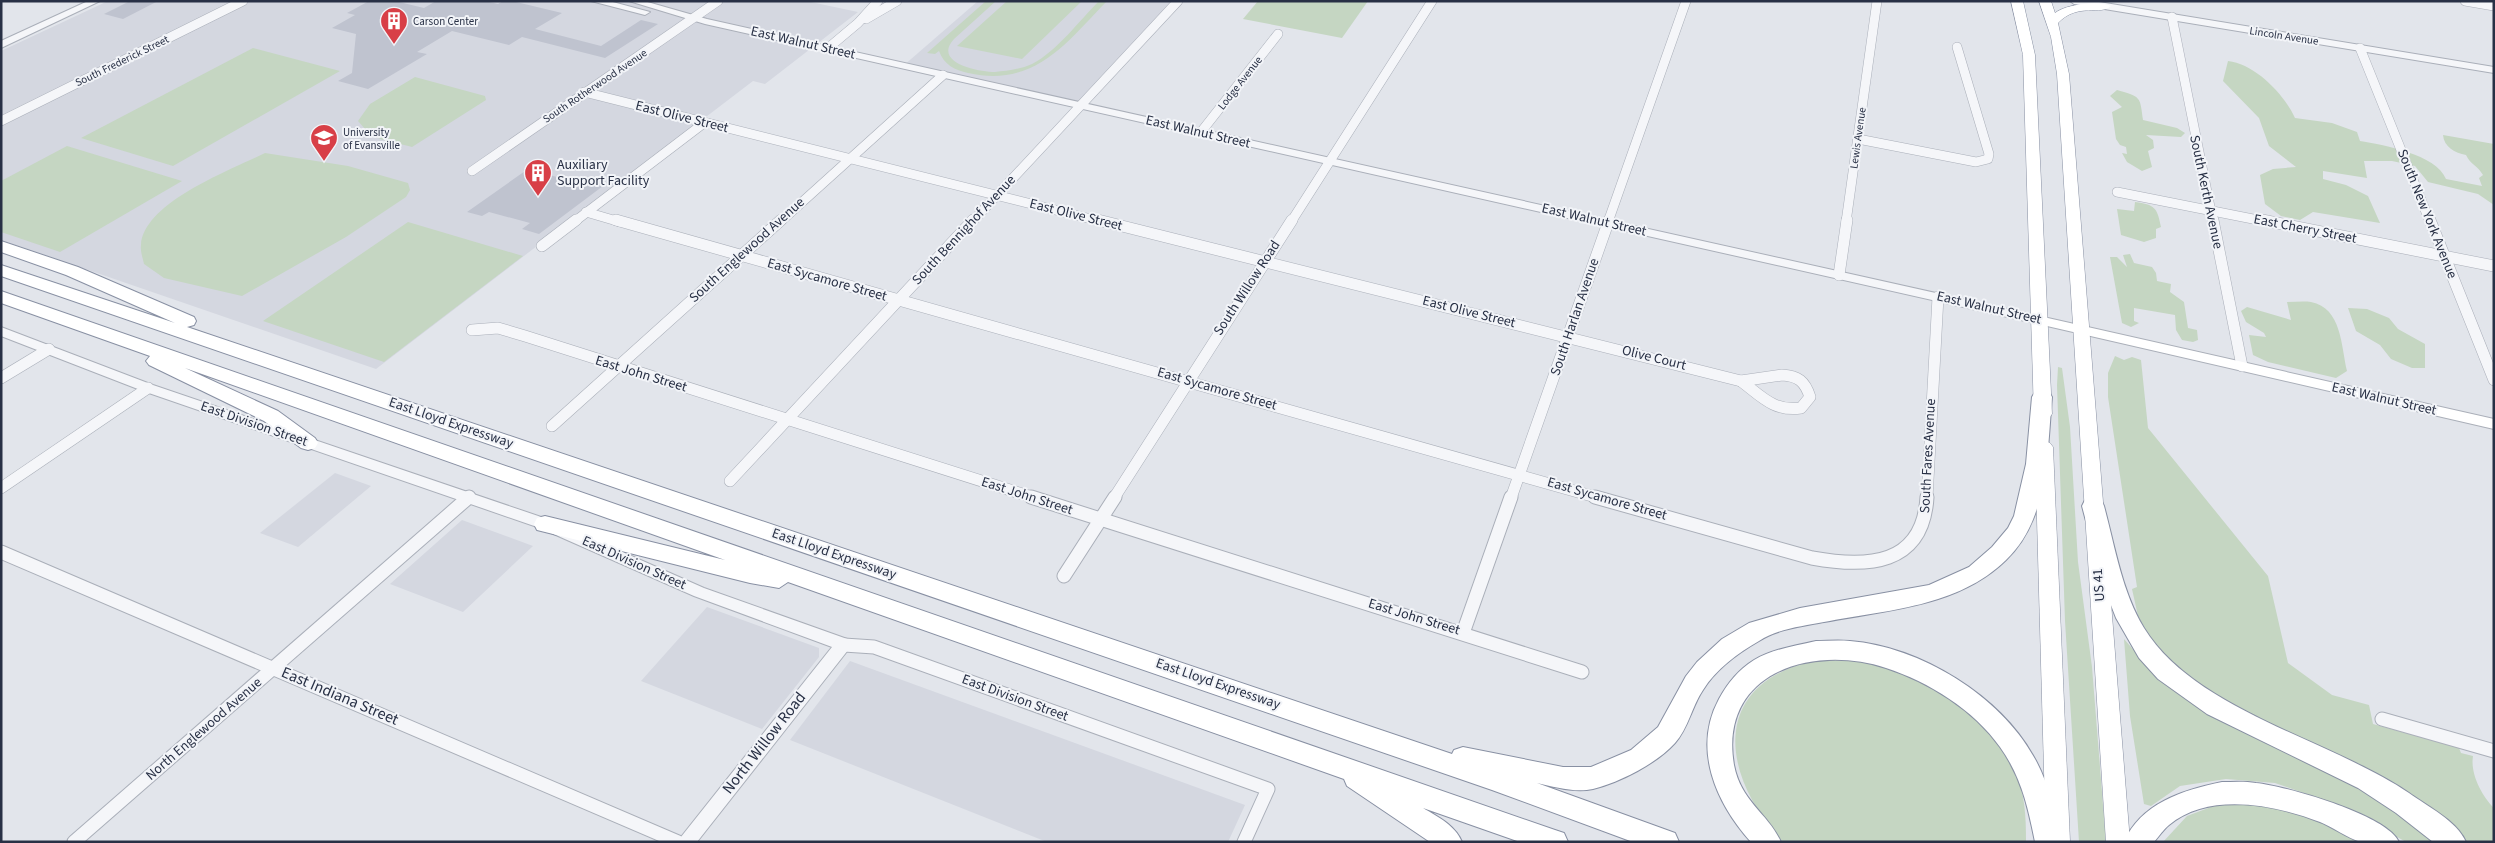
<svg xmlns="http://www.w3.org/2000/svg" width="2495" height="843" viewBox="0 0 2495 843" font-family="'Source Sans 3',sans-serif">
<rect width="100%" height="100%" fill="#e2e5eb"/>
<g fill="#d4d7e0">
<path d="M108,1H806L858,12L765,84L753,81L376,369L1,240V51Z"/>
<path d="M978,1H1178L1081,106L903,66Z"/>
<path d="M335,473L371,486L298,547L260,533Z"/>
<path d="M462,520L533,546L463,612L390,584Z"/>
<path d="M707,607L819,648V657L762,729L641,681Z"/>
<path d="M850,661L1245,805L1228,842H1047L790,740Z"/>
</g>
<g fill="#c5d6c2">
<path d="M986,1H996L954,39C932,63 979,72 995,72C1007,71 1021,69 1032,64C1056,52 1080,20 1099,1H1107C1066,43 1035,88 968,73C955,70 944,65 939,51L935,54L927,53Z"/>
<path d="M1007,1H1082L1022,59L957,46Z"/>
<path d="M1258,1H1368L1342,38L1243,19Z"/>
<path d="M253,48L340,71L173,166L81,138Z"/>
<path d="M2228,61C2255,64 2284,94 2295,118L2332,123L2357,132L2360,141C2383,145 2436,154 2446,179L2482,186L2479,178L2483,175C2478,166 2470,164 2466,155C2455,153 2444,147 2443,135L2494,144V205L2478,194L2428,182L2415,166L2392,161H2364L2367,178L2323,171V179L2346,185L2368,196L2380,223L2313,212L2300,220L2281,216L2265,204L2260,175L2273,169L2296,167L2269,146L2259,118L2223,81Z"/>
<path d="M415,77L485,96L486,100L412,147C387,140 376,143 358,121L370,104Z"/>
<path d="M2117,90C2141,97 2140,96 2143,120L2177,128L2185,133L2181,137L2146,135L2153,140L2154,148L2148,151L2152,167L2142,171L2127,162L2122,153L2127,154L2126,147L2120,145L2116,139L2112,112L2122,107L2110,96Z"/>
<path d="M67,146L182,181L60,252L1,232V181Z"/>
<path d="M265,153L348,166L408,183L410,190L406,197L346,237L242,296L164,278L144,264C143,259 140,251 141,245C144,202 231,170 265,153Z"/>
<path d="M2135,202C2155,205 2157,207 2161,227L2156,229V238L2144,242L2121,235L2117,209L2134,211Z"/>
<path d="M408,222L523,256L384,362L263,321Z"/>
<path d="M2130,254L2134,263L2152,267L2156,273L2157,281L2171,284L2170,292L2184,302L2188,328L2197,330L2198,340L2193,342L2182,340L2176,330L2175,315L2134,308V321L2139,323L2131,327L2122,323L2110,257H2117L2127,267L2123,255Z"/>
<path d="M2287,302C2295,302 2304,301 2311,302C2342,308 2341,346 2347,371L2336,378L2268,362L2253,355L2249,335L2266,337L2264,333L2246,322L2241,311L2247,307L2291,320Z"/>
<path d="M2348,308L2367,309L2389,318L2398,329L2425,344V368H2412L2391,359L2380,345L2356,331Z"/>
<path d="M2115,356L2124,360L2132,357L2141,360L2148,428L2268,576L2288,663L2332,695L2369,705L2373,724L2459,748L2461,753L2473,756C2470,774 2482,796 2494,808V842H2467L2429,809L2347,760L2229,704L2199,685L2172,663L2151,639L2138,616L2132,589L2137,587L2108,397V373Z"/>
<path d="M2058,367L2062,368L2070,427L2078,562L2092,667L2106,842H2079L2065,621L2057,385Z"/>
<path d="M2124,639L2154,673L2328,768L2416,824L2436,842H2406L2346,808L2275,783L2226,779L2180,786L2151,806L2144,804L2130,716Z"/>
<path d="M1818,660C1836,660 1853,660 1871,663C1927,674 1989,715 2014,768C2025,792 2026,816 2026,842H1783C1719,774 1709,682 1818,660Z"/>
<path d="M2249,802L2319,818L2366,842H2163L2187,816L2219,804Z"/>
</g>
<g fill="#bfc3cf">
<path d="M130,1H158L123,19L104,14Z"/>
<path d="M369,1H395L424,8L436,1H485L498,4L503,1H512L562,13L535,29L601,46L641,20L658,24L605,58L522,37L509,45L452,31L417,52L427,54L368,89L338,81L352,73L356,34L332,28L355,15L347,13Z"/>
<path d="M535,164L552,168L545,174L581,183L588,178L607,183L539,234L522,229L530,223L489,212L482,216L467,212Z"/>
</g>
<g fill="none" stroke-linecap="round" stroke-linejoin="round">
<defs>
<g id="minor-far2">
<path d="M2465,1L2494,6"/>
<path d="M2172,17L2213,222"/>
<path d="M866,19L897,1"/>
<path d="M2360,48L2430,222"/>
<path d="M827,49L858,23L878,1"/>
<path d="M584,92L1103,222"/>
<path d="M1,121L243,1"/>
<path d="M1201,132L1278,34"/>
<path d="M1858,139L1976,162L1988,159L1989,154L1957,47"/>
<path d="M472,171L718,1"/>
<path d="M2117,192L2268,222"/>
<path d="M586,212L620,222"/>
<path d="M574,222L704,123"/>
<path d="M780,222L943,75"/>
<path d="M972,222L1178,1"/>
<path d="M1291,222L1432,1"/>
<path d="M1608,222L1686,1"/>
<path d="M1846,222L1877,1"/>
</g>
<g id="minor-far1">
<path d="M616,220L1599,498"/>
<path d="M1098,220L1741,381"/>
<path d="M2213,220L2242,366"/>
<path d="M2262,220L2494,266"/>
<path d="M2430,220L2494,380"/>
<path d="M542,246L576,220"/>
<path d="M1839,275L1847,220"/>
<path d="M472,330L498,328L525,336L1035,498"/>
<path d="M1782,375C1798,376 1805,381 1810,397L1801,408C1774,412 1761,396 1741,381Z"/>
<path d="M1,378L49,349"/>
<path d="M552,426L781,220"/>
<path d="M730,481L973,220"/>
<path d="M1,488L148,388"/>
<path d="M1114,498L1292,220"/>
<path d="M1511,498L1609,220"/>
<path d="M1927,498L1938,297"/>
</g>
<g id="minor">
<path d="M1031,497L1582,672"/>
<path d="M1595,497L1812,558C1867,568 1923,566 1927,497"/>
<path d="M1,552L678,842"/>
<path d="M1064,576L1115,497"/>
<path d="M1463,633L1511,497"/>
<path d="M844,645L874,647L1268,789L1244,842"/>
<path d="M2382,719L2494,751"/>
<path d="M74,842L469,497"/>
</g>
<g id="tertiary">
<path d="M88,1H100L1,48V41Z"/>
<path d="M591,1H609L650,12L645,15Z"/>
<path d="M629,1H644L707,19L2039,316L2045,320L2039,324L705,24Z"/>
<path d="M2070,1H2093L2494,67V73L2074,4Z"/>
<path d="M1,327L153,385L550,520L704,588L850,640L852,645L697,842H677L832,647L694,596L540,528L143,391L1,336Z"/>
</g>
<path id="secondary" d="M2039,316L2494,419V429L2034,323L2032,320L2034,317Z"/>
<g id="trunk">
<path d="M2011,1H2023L2035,55L2052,414L2049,418L2043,420L2037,418L2034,414L2023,55Z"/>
<path d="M2039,1H2051L2055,13C2066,4 2100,0 2111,6C2101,16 2078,2 2058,23L2069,74L2130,842H2106L2057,74L2051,37Z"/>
<path d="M2044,441L2050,443L2053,447L2070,842H2046L2035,447L2038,443Z"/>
</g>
<g id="motorway">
<path d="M1,241L78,267L194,317L196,321L194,325L187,327L1452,754L1454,750L1463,747L1563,767H1591L1631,750L1658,727L1686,676L1697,662L1722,639L1749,623L1800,608L1929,585L1969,567L1992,547L2008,528L2014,516L2026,464L2032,397L2035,392L2042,390L2049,392L2052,397C2047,452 2049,519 2006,560C1958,607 1887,610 1824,622C1803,626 1777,629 1759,641C1738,653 1716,669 1703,690C1692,706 1688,729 1675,743C1656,764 1620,782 1593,789C1575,793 1555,787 1537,783L1675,833L1679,842H1633L1492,790L1,276V265L175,323L66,275L1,252Z"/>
<path d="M1,291L1555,830L1564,833L1568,842H1520L1423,808C1438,817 1455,825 1462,842H1430L1347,786L1344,779L788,582L779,588L750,583L537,530L534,524L537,518L545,516L725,560L185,368L278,411L315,438L318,443L315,448L308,450L301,448L264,421L149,365L146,361L150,356L1,303Z"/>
<path d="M2093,498L2101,500L2104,506C2115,547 2122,592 2144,628C2194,710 2331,740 2409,793C2427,806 2457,821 2466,842H2433L2396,813L2358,788L2207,714L2158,679L2139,658L2116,618L2102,582L2082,506L2085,500Z"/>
<path d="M1816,641C1827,641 1838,640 1850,641C1921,647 2001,696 2035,759C2049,784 2055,813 2061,842H2035C2028,807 2021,776 2000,747C1974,710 1929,682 1886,668C1813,644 1718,672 1734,765C1741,802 1768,813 1781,842H1751C1716,803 1692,749 1719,699C1727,684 1738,670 1754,660C1773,649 1794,646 1816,641Z"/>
<path d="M2222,782C2233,782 2245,781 2256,783C2286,786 2387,815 2399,842C2388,842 2372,843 2361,842C2347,838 2333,827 2320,822C2276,805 2209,791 2169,825C2164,829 2159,836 2154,842H2124C2141,803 2183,790 2222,782Z"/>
</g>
</defs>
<use href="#minor-far2" stroke="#aaafb9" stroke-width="10"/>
<use href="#minor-far1" stroke="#aaafb9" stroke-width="12"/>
<use href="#minor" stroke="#aaafb9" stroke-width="15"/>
<use href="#tertiary" stroke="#aaafb9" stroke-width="2"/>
<use href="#secondary" stroke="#aaafb9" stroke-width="2"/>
<use href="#trunk" stroke="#8890a3" stroke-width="1"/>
<use href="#motorway" stroke="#8890a3" stroke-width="2"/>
<use href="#minor-far2" stroke="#f5f6f9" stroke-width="9"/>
<use href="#minor-far1" stroke="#f5f6f9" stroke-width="11"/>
<use href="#minor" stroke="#f5f6f9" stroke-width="13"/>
<use href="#tertiary" fill="#f5f6f9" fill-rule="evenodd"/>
<use href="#secondary" fill="#fff" fill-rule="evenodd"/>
<use href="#trunk" fill="#fff" fill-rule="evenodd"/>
<use href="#motorway" fill="#fff" fill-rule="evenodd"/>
</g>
<defs>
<symbol id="building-pin" viewBox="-11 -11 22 30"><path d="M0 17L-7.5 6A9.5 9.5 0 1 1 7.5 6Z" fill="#d83f47" stroke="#f2f4f8"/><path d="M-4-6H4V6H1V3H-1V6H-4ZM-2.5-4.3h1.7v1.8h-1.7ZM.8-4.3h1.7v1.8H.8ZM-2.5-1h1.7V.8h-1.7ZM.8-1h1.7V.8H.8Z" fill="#fff"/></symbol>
<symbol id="university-pin" viewBox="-11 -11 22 30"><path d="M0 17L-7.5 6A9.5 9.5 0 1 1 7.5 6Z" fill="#d83f47" stroke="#f2f4f8"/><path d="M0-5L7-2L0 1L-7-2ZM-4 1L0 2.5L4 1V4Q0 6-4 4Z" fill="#fff"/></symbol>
</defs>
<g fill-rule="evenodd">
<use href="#building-pin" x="378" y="5" width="32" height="43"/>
<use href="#university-pin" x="308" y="122" width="32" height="43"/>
<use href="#building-pin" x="522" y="157" width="32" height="43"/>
</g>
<g text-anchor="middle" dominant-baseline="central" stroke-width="4" stroke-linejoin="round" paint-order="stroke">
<g font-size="11" fill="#283045" stroke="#f2f4f8" text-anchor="start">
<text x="413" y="21">Carson Center</text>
<text x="343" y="132">University<tspan x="343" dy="13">of Evansville</tspan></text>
</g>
<g font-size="11" fill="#283045" stroke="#f2f4f8">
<text transform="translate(2284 36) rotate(9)">Lincoln Avenue</text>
<text transform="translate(122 61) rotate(-26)">South Frederick Street</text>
<text transform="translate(1240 83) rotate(-52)">Lodge Avenue</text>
<text transform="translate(595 86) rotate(-34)">South Rotherwood Avenue</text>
<text transform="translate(1858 138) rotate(-82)">Lewis Avenue</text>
</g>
<g font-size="14" fill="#283045" stroke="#f2f4f8">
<text transform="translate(803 43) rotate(13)">East Walnut Street</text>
<text transform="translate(682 117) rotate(14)">East Olive Street</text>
<text transform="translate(1198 132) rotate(13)">East Walnut Street</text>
<text transform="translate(2206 192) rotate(78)">South Kerth Avenue</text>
<text transform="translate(2427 214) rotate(68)">South New York Avenue</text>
<text transform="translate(1076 215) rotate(14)">East Olive Street</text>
<text transform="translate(1594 220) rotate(13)">East Walnut Street</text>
<text transform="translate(2305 229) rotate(11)">East Cherry Street</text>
<text transform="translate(964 230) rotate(-47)">South Bennighof Avenue</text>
<text transform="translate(747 250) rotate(-42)">South Englewood Avenue</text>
<text transform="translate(827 280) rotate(16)">East Sycamore Street</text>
<text transform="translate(1247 288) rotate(-57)">South Willow Road</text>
<text transform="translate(1989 308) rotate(13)">East Walnut Street</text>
<text transform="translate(1469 312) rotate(14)">East Olive Street</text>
<text transform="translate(1575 317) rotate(-71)">South Harlan Avenue</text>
<text transform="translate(1654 358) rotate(14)">Olive Court</text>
<text transform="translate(641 374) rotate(17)">East John Street</text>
<text transform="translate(1217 389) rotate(16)">East Sycamore Street</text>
<text transform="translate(2384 399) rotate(13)">East Walnut Street</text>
<text transform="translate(451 423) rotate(19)">East Lloyd Expressway</text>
<text transform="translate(254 424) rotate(19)">East Division Street</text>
<text transform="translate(1928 456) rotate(-87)">South Fares Avenue</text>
<text transform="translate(1027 496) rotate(18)">East John Street</text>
<text transform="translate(1607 499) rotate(16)">East Sycamore Street</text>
<text transform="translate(834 554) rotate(19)">East Lloyd Expressway</text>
<text transform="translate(634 563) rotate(24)">East Division Street</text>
<text transform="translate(2099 585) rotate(-94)">US 41</text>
<text transform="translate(1414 617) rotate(17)">East John Street</text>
<text transform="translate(1218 684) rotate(19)">East Lloyd Expressway</text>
<text transform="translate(1015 698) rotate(20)">East Division Street</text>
<text transform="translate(204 729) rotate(-41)">North Englewood Avenue</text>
</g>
<g font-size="14" fill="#283045" stroke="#f2f4f8" text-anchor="start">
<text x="557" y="165">Auxiliary<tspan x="557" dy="16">Support Facility</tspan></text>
</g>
<g font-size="16" fill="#283045" stroke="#f2f4f8">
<text transform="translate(340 696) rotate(23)">East Indiana Street</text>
<text transform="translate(764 743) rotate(-52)">North Willow Road</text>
</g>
</g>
<rect width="2495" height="843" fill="none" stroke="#283045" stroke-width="5"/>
</svg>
